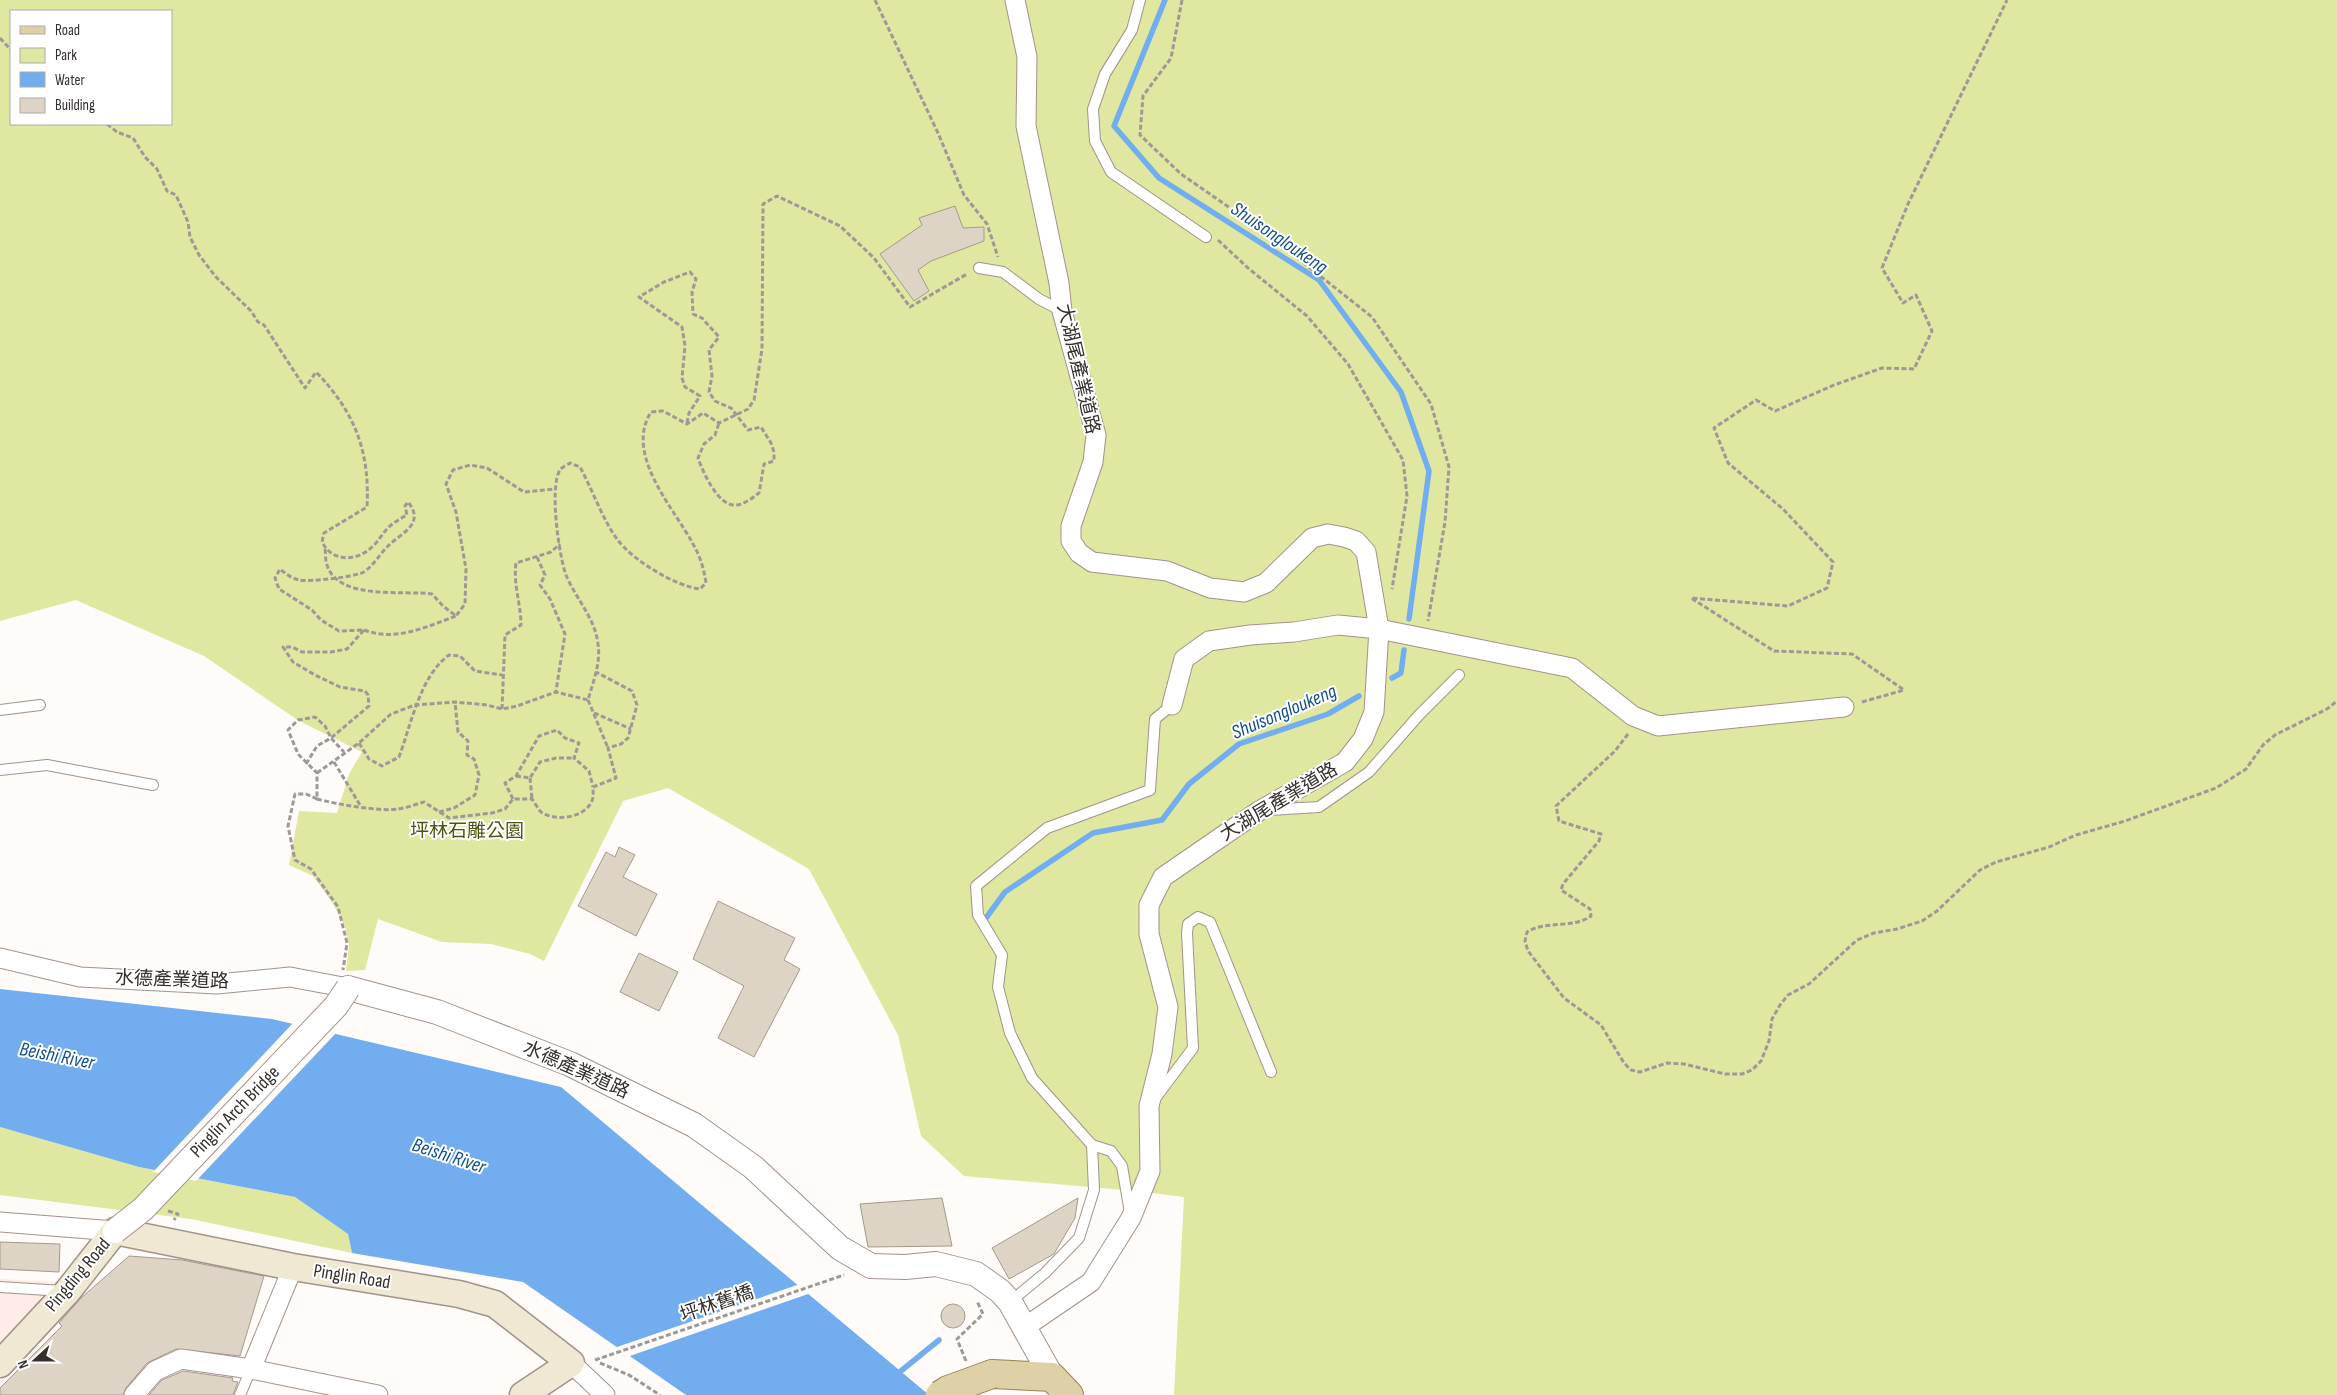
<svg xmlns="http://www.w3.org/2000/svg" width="2337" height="1395" viewBox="0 0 2337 1395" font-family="'Sofia Sans Condensed','Noto Sans TC',sans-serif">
<rect width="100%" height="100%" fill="#fefbf9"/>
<path fill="#fdede6" d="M0,1279L60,1282L0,1348Z"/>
<g fill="#e0e7a0" fill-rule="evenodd">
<path d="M0,0H2337V1395H1174L1184,1197L1136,1191L964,1176L921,1136L898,1035L809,869L668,788L623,801L544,961L530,954L491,944L442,942L378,919L365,970L346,971L349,946L345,926L332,902L313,876L289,865L299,811L337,813L349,774L362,752L299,721L204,656L76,600L0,621ZM11,11H171V124H11Z"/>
<path d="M0,1127L139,1167L295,1197L348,1234L352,1253L191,1219L0,1195Z"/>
</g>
<path fill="#72adef" d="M0,989L272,1019L561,1087L929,1395H686L523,1282L352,1253L348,1234L295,1197L139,1167L0,1127Z"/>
<g fill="#fefbf9">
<path d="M294,1022L337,1032L196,1181L153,1172Z"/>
<path d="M800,1284L811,1293L627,1357L614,1348Z"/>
</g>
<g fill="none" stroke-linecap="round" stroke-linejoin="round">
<g stroke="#72adef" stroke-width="5.5">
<path d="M1165,0L1114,126L1159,178L1319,280L1401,392L1429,471L1409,619"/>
<path d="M1392,678L1401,673L1404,650"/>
<path d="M983,922L1005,892L1093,833L1162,820L1189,784L1239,744L1328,714L1359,696"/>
<path d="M896,1375L939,1340"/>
</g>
</g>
<g fill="#ded4c5" stroke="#a49a8c">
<path d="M955,206L963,228L984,227V241L931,261L918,270L929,291L914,301L880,254L922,225L919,218Z"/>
<path d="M619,847L635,855L623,877L657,894L636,936L578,906L606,852L615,857Z"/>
<path d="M718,901L795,938L784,960L800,969L754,1057L718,1038L744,986L693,959Z"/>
<path d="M639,953L678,972L659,1011L620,992Z"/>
<path d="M942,1198L952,1246L868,1247L860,1204Z"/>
<path d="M1078,1198L1075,1218L1054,1254L1009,1279L992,1248Z"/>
<path d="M0,1242L60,1244L59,1272L0,1269Z"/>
<path d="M129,1256L182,1260L264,1276L240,1356L176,1349L147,1363L126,1388L123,1395H0V1388L62,1326L59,1323L81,1298Z"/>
<circle cx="953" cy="1316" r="12"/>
<path d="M183,1371L233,1378L232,1381L238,1382L233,1395H149L162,1380Z"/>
</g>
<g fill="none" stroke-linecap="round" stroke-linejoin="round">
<defs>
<g id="service">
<path d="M1140,0L1132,30L1105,74L1093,109L1095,141L1111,172L1206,237"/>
<path d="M979,268L1003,272L1039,299L1062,311"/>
<path d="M0,710L40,705"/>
<path d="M0,770L47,765L153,785"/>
<path d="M1268,810L1319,807L1369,772L1419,715L1459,675"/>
<path d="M1154,1100L1193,1048L1187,933L1188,924L1198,917L1210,922L1271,1072"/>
<path d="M1092,1145L1111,1151L1122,1166L1130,1213"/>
<path d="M0,1287L63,1291"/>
<path d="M1010,1302L1045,1273L1079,1238L1094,1190L1092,1145L1032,1078L1010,1033L998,987L1002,955L978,915L976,886L1047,828L1150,790L1155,719L1172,705"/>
<path d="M240,1395L251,1369"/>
</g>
<g id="minor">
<path d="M1015,0L1027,57L1026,126L1059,283L1062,311L1096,435L1093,462L1071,526V541L1079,553L1092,562L1167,571L1210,588L1244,592L1266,583L1312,538L1328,534L1344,537L1356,541L1366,552L1379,629L1374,712L1363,739L1345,762L1259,811L1163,877L1149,905V934L1168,1007L1162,1054L1149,1106L1150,1171L1131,1218L1091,1282L1025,1327"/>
<path d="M1172,705L1184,659L1209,641L1250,635L1294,632L1338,625L1379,629L1572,668L1633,716L1658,726L1844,707"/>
<path d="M0,958L80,977L217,984L290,977L348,988"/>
<path d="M0,1222L115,1231"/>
<path d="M571,1363L605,1395"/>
<path d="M251,1369L293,1267"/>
<path d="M134,1395L155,1371L181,1359L251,1369L378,1395"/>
</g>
<path id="tertiary" d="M348,988L437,1012L570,1064L694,1125L753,1167L840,1248L871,1266L905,1267L936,1264L976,1274L1000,1291L1010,1302L1052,1377"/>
<path id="secondary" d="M0,1364L67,1292L115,1231L293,1267L459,1294L495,1304L571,1363L523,1395"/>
<path id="primary" d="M992,1374L1052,1377L1069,1395"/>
</defs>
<use href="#service" stroke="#a3928b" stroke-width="12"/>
<use href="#minor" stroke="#a3928b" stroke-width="21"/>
<use href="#tertiary" stroke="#a3928b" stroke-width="26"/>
<use href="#secondary" stroke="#a3928b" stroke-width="29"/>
<use href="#primary" stroke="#968456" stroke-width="30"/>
<g stroke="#9e9997" stroke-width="3" stroke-dasharray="5 2.5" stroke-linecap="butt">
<path d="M875,0L938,133L964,195L987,224L998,257"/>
<path d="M1182,0L1171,58L1143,96L1140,135L1181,174L1262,230L1372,317L1431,404L1449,467L1445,522L1428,621"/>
<path d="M0,38L11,50"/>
<path d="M107,124L117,132L133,138L145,157L157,169L167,191L176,195L188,222L190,237L199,255L216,277L251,311L258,322L264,325L305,388L316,372C355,412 370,452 367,507L324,533L322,542C332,562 356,562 372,547C379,541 383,532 390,526C395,522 401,518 407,515L405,506L408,502C426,524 401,533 388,546C379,555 374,565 364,572C355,577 310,582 299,580C291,578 286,574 280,569L275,578L279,589L312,610L321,620L339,631L364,630L347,649L331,652H302L292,647H283L293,662L315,675L340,687L365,691L368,695L369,706L331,738L325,726L315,717L298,720L288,730L298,754L317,773V799L306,794H295L288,826L295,860L311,869L338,907L347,943L343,970"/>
<path d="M1218,240L1248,268L1307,316L1348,364L1403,460L1407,496L1392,589"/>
<path d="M687,423L689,413L700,396L685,387L682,378L685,346L682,327L639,297L664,282L690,272L696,279L692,292L693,314L702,318L719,337L709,350L712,376L709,392L715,401L731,408L748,430L761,427L771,443L774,452V461L764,464L759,493C752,498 743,506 734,505C717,504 703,472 698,458L704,444L715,435L719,423"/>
<path d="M325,549C326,554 325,560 327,565C338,601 404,590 432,594L443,606L456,616L465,604L466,569L456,512L446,484L453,470L470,465L487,468L524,492L555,489"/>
<path d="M537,557L545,575L540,585L550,599L565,634L556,691"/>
<path d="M364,630C395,642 426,627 456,616"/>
<path d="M588,700L608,748"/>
<path d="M1862,702L1904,690L1852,654L1774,651L1691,598L1788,606L1827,588L1833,562L1783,509L1728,463L1714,428L1756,400L1775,411L1834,385L1882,368L1914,369L1932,331L1916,295L1903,303L1882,268L1908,204L2007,0"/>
<path d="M502,709L505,635L521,625C521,604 513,585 516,563L551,552L560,544"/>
<path d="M594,713L631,729"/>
<path d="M1628,734L1615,751L1556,806L1559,821L1601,834L1599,841L1563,884L1561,890L1590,909L1591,916C1573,929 1546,920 1527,932L1525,941L1528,951L1564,998L1601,1025L1624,1063L1631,1070L1640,1072L1667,1063L1684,1064L1725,1074H1742L1752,1070L1761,1061L1769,1041L1772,1019L1780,1005L1788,995L1809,984L1857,940L1874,933L1897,929L1922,921L1937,911L1980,870L1996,862L2049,847L2076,835L2125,821L2216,788L2246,769L2263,745L2275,735L2327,709L2337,701"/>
<path d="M359,743L369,759L382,766L399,757C411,725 420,676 449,655L460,656L475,671L502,675"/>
<path d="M334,762L360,805"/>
<path d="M306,764L317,746L331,738L344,752"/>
<path d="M317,773L359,743L391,714L415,705L455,702L487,705L502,709L517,706L556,692L588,700C593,682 601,663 598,644C595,618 576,599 566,575C559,556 549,487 560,470C562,467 567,465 570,463L580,467C592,489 603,520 617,539C632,560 675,586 700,589L706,583C704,569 700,556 693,544C674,508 624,455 651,412L663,411L687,424L703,413L719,423L748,409L754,400L762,349L763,204L777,196L840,226L874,258L910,307L967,274"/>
<path d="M516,776L530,778L540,762L556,758H574"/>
<path d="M530,778L532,799"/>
<path d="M317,799C335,804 381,812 398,809C407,808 416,804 424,802L449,818L492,813L505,809L513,799H532C535,803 538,809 541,812C556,822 582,818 591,803C594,798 593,792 593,787L616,778L608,748L621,744L628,738L637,705L632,691L596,672"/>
<path d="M513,799L505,783L516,776L539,736L557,730L565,738L579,743L574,758L589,771L593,787"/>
<path d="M439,812L454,808L475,795L479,775L474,759L467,755L468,741L458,732L455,702"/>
<path d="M168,1211L178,1214L174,1220"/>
<path d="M595,1360L844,1275"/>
<path d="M966,1361L957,1339L983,1314L977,1301"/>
<path d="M600,1363L629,1375L660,1395"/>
</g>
<use href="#service" stroke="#fff" stroke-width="10"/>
<use href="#minor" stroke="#fff" stroke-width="19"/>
<use href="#tertiary" stroke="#fff" stroke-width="24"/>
<use href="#secondary" stroke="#efe8d3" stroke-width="26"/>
<use href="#primary" stroke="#dfd1a7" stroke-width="28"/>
<defs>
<path id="tertiary-bridge" d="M115,1231L143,1209L336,1006L348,988"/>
<path id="primary-bridge" d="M940,1395L948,1390L992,1374"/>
</defs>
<use href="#tertiary-bridge" stroke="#a3928b" stroke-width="26" stroke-linecap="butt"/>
<use href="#primary-bridge" stroke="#968456" stroke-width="30" stroke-linecap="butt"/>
<use href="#tertiary-bridge" stroke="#fff" stroke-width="24"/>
<use href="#primary-bridge" stroke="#dfd1a7" stroke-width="28"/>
</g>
<g text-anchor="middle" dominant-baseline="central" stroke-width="4" stroke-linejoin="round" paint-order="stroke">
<g font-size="19" fill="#352e2b" stroke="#fff">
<text transform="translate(1078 369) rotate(77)">大湖尾產業道路</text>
<text transform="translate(1279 802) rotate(-31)">大湖尾產業道路</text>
<text transform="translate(172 980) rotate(2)">水德產業道路</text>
<text transform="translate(576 1070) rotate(24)">水德產業道路</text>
<text transform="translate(235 1112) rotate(-46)">Pinglin Arch Bridge</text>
<text transform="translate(78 1275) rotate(-50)">Pingding Road</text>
<text transform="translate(352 1277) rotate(9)">Pinglin Road</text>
<text transform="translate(717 1304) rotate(-19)">坪林舊橋</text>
</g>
<g font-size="19" fill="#505410" stroke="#fff">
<text x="467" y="831">坪林石雕公園</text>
</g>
<g font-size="20" font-style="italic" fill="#114f8b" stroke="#fff">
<text transform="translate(1279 238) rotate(34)">Shuisongloukeng</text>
<text transform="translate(1284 712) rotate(-23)">Shuisongloukeng</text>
<text transform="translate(57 1056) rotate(11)">Beishi River</text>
<text transform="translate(449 1156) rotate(18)">Beishi River</text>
</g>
</g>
<rect x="10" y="10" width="162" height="115" fill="#ffffff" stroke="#aeabaa"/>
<rect x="20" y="26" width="25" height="8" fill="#dfd1a7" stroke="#aeabaa"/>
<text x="55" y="35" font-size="15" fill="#352e2b">Road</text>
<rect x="20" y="48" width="25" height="15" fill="#e0e7a0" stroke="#aeabaa"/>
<text x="55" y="60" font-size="15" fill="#352e2b">Park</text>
<rect x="20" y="72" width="25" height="15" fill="#72adef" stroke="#aeabaa"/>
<text x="55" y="85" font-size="15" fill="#352e2b">Water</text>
<rect x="20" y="98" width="25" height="15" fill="#ded4c5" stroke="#aeabaa"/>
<text x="55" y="110" font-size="15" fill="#352e2b">Building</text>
<g transform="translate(35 1360) rotate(249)" stroke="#ffffff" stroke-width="4" paint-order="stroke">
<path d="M0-4L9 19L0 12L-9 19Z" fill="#352e2b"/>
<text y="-8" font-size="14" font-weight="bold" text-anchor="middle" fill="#352e2b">N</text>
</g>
</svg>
